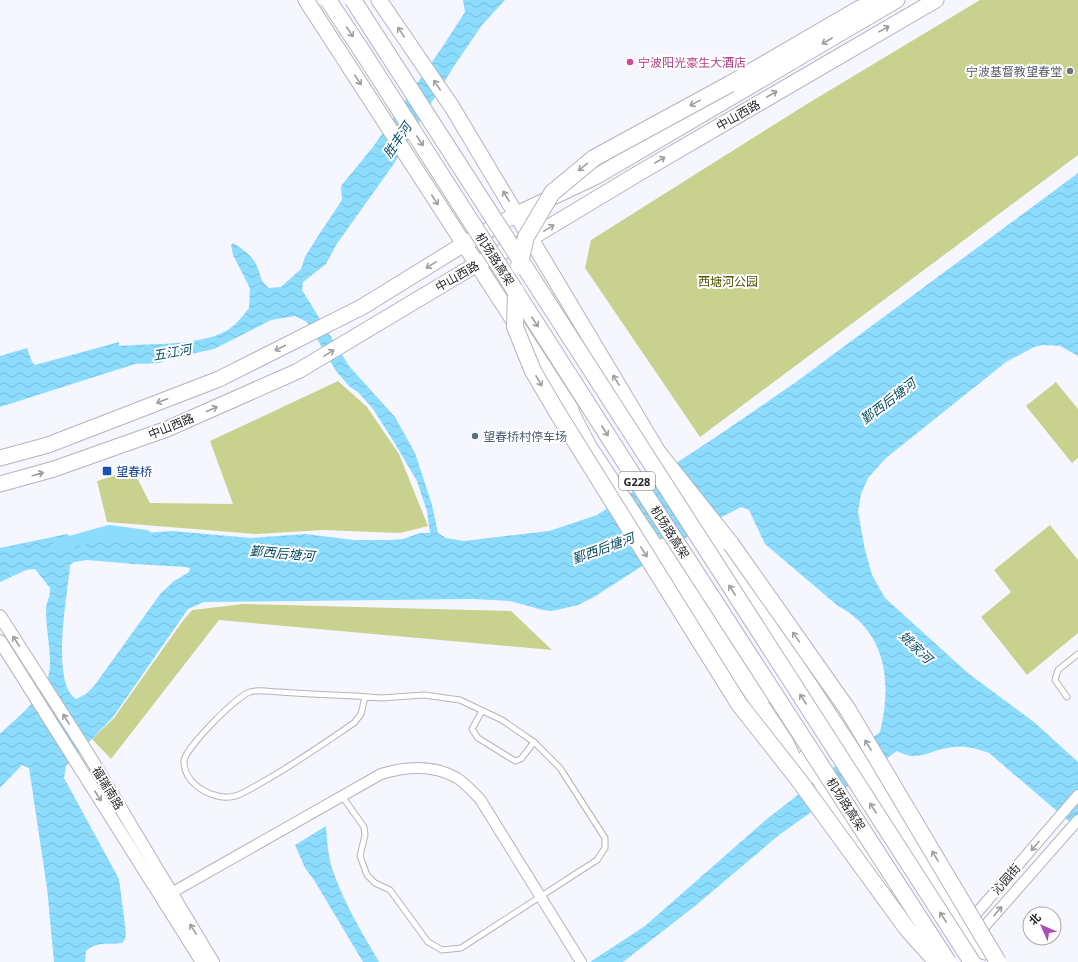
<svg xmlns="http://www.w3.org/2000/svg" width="1078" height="962" viewBox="0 0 1078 962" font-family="'Open Sans','Noto Sans SC',sans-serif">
<defs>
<pattern id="water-waves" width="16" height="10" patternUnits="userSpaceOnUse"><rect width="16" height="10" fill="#8cdcfe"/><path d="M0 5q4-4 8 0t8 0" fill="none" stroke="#79bdda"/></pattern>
</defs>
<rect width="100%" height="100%" fill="#f5f6ff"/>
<g fill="#c9d18f">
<path d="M980,0H1078V155L700,437L585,268L591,240L807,104Z"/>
<path d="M338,381L367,407L399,454L428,526L400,533L323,530L257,534L107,522L97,481L133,470L150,503L233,504L210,441Z"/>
<path d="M1056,382L1078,409V458L1072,463L1026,406Z"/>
<path d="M1050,525L1078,560V633L1027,675L981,617L1011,592L994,570Z"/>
<path d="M243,604L511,611L552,650L219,620L111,759L92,739L114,718L182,622L192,610Z"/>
</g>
<g fill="url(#water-waves)" fill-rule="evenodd">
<path d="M463,0H505L482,25L454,66L393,165L336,245L326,264L303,282L302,290L349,366L395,417L415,453L432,505L438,533L446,538L464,541L549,531L597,515L719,435L796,382L1078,173V356L1060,346L1042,345L1034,347L1006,362L886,458L868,478L861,494L858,512L865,550L872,575L885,598L969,674L1034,722L1078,762V829L989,753C975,748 963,745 947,748C926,752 918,762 897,751L779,835L695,906L623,962H590L645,926L768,818L880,732C892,683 887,632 838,606L765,544L749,510L741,507L701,528L594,597L578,605L552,611L543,610L510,601L472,599L204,602L188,609L113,717L66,766L64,778L119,879L126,933L125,939L122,943C109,945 97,941 86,951L85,962H54L47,888L29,768L22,765L0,788V734C18,716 50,694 50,665C50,646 46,628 46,609C46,602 51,596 50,588L35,569L26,570L0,582V548L67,534L77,542H82L116,535L172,531L251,538L305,534L354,540H390L403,539L420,533H430L427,511L417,481L394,442L373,409L359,393L349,386L336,371L307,322L295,316L271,320L214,349L168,359L160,363L135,364L0,407V356L27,348L32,362L35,365L119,342V346C150,343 209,347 233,326C239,321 244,314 249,308L250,288L233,255L231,245L233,243C242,248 255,258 258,269C262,279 260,280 269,288L281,287L301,269L305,257L318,236L342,200L341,186L373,147L443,46L465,12ZM87,560L134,564L185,567L190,568L189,572L174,581L161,593L94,686L86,694L76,699C50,683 68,593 70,565L74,562Z"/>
<path d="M326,826C327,841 328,857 333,871C344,903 362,933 379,962H363L314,880L305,868L295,845Z"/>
</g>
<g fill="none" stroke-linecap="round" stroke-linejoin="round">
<path stroke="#8cdcfe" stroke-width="12" d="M59,545L109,531L146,536"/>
<defs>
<g id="service">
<path d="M1067,697L1055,680L1058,670L1078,654"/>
<path d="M482,711L472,729L478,738L515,761L521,759L534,742"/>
<path d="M342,796L364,827L365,835L360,856L367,875L375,883L390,890L428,942L442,950L461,948L597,860L605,848V838L560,768L534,742L502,720L460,700L424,695L381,698L356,696C330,695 305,694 280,692C271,692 258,689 250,692C237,696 185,748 184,761C183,784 215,802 235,796C243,794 252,788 259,784C292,766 323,744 354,723L361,714L365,697"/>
</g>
<g id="minor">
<path d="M166,896L381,774C407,766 433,764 457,778C465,783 473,792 480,799L581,962"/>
<path d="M969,922L1078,795"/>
<path d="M977,935L1078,820"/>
</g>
<g id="tertiary">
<path d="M0,616L87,752L213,962"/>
<path d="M0,641L202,962"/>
</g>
<g id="primary">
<path d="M306,0L571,409"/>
<path d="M379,0L452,107L666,465"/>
<path d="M0,458L48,445L219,379L362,307L464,244L517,214L597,176L897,0"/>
<path d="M0,484L54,469L167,429L298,371L477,264L531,238L639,173L936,0"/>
<path d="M691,504L985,952"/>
<path d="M664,546L766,695"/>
<path d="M806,757L884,887"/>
</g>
<g id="trunk">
<path d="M730,84L859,9L882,0"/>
<path d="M564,399L588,446L785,742L804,782"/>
<path d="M660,455L731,544"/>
</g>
</defs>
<use href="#service" stroke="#b3b4bc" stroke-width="7"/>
<use href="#minor" stroke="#b3b4bc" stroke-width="12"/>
<use href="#tertiary" stroke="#b3b4bc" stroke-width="14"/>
<use href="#primary" stroke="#b3b4bc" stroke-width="17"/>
<use href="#trunk" stroke="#b3b4bc" stroke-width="18"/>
<use href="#service" stroke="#fff" stroke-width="5"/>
<use href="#minor" stroke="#fff" stroke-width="10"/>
<use href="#tertiary" stroke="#fff" stroke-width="12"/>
<use href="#primary" stroke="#fff" stroke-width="15"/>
<use href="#trunk" stroke="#fff" stroke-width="16"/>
<defs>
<g id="trunk-bridge">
<path d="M328,0L362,51L640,486L948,962"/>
<path d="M353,0L972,962"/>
<path d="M519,266L526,237L552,193L594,158L730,84"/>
<path d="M516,291L515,327L533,371L557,412L739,704L798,779L908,930L937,962"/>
<path d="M731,544L848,710L998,962"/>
</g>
</defs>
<use href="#trunk-bridge" stroke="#b3b4bc" stroke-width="18" stroke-linecap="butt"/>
<use href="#trunk-bridge" stroke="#fff" stroke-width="16"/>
</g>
<defs><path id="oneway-shaft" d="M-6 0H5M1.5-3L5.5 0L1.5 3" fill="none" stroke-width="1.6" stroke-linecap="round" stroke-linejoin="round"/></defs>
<g stroke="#9e9ea0">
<use href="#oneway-shaft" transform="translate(884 29) rotate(-29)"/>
<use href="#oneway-shaft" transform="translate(350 32) rotate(56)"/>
<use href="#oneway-shaft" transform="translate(401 32) rotate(-124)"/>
<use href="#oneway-shaft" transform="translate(827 41) rotate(150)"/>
<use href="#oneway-shaft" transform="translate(358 80) rotate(57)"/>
<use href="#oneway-shaft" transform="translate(437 85) rotate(-124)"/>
<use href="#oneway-shaft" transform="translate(772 94) rotate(-30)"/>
<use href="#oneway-shaft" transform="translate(695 103) rotate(151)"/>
<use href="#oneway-shaft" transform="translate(420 141) rotate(57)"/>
<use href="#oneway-shaft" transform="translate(660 160) rotate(-30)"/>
<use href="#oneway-shaft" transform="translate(583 167) rotate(141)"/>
<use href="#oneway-shaft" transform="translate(506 196) rotate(-121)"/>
<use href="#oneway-shaft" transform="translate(435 200) rotate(57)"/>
<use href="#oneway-shaft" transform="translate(549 228) rotate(-31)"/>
<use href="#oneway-shaft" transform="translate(431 265) rotate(148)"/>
<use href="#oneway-shaft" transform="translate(535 322) rotate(57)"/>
<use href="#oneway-shaft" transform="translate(280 348) rotate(153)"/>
<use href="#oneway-shaft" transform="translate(329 353) rotate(-31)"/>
<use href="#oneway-shaft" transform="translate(616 380) rotate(-121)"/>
<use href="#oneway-shaft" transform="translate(539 381) rotate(60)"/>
<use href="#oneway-shaft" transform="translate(162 401) rotate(159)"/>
<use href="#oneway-shaft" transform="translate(212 409) rotate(-24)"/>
<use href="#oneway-shaft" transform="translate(605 431) rotate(57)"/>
<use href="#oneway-shaft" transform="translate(38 474) rotate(-16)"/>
<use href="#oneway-shaft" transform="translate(644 552) rotate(58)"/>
<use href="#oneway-shaft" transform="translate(732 590) rotate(-123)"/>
<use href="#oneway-shaft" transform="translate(796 637) rotate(-125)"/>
<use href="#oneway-shaft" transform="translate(16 641) rotate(-123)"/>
<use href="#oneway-shaft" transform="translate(803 699) rotate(-123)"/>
<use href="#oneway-shaft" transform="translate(66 719) rotate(-122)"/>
<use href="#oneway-shaft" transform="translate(868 745) rotate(-121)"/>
<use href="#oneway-shaft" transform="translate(98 796) rotate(57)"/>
<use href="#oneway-shaft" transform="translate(873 808) rotate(-123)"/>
<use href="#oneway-shaft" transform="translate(1035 846) rotate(131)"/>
<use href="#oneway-shaft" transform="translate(935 856) rotate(-121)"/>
<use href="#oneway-shaft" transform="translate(998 911) rotate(-49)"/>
<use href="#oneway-shaft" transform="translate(943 917) rotate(-123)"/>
<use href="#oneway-shaft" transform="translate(193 929) rotate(-122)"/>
</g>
<circle fill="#d1479c" stroke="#fff" stroke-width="1.5" cx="630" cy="62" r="4"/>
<circle fill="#6b7280" stroke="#fff" stroke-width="1.5" cx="1070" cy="71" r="4"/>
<circle fill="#5c6f8a" stroke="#fff" stroke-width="1.5" cx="475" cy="436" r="4"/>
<rect fill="#1a4fb4" stroke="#fff" stroke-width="1.5" x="102" y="466" width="10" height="10" rx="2"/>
<g text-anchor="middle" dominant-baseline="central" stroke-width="4" stroke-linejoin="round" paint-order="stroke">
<rect fill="#fff" stroke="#68686b" stroke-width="1" x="619" y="472" width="36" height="18" rx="3"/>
<g font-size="11" font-weight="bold" fill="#27282b">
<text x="637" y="481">G228</text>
</g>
<g font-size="12" fill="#b23c85" stroke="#fff" text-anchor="start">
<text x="638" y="62">宁波阳光豪生大酒店</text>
</g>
<g font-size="12" fill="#5b616d" stroke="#fff" text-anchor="end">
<text x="1062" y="71">宁波基督教望春堂</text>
</g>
<g font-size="12" fill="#27282b" stroke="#fff">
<text transform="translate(738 115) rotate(-30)">中山西路</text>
<text transform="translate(495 259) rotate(57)">机场路高架</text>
<text transform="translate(457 276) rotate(-30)">中山西路</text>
<text transform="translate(171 426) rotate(-22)">中山西路</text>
<text transform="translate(670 532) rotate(57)">机场路高架</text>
<text transform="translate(108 788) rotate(59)">福瑞南路</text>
<text transform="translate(846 804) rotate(57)">机场路高架</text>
<text transform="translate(1006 879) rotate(-49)">沁园街</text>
</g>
<g font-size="12" fill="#525702" stroke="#fff">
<text x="728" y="281">西塘河公园</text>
</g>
<g font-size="12" fill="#4e5e75" stroke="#fff" text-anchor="start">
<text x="483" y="436">望春桥村停车场</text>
</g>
<g font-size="12" fill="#164399" stroke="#fff" text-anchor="start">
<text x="116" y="471">望春桥</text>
</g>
<g font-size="13" font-style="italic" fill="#084d65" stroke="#fff">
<text transform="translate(397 140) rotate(-56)">胜丰河</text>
<text transform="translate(172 352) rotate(-10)">五江河</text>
<text transform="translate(888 401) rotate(-37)">鄞西后塘河</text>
<text transform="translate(603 548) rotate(-20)">鄞西后塘河</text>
<text transform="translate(282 553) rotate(5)">鄞西后塘河</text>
<text transform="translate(916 647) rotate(44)">姚家河</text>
</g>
</g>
<g transform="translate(1042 926) rotate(315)"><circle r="19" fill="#ffffff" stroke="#a9a9aa"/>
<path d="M0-3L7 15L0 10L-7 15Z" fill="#ac4db6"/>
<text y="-6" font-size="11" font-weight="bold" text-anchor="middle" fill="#27282b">北</text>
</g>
</svg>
